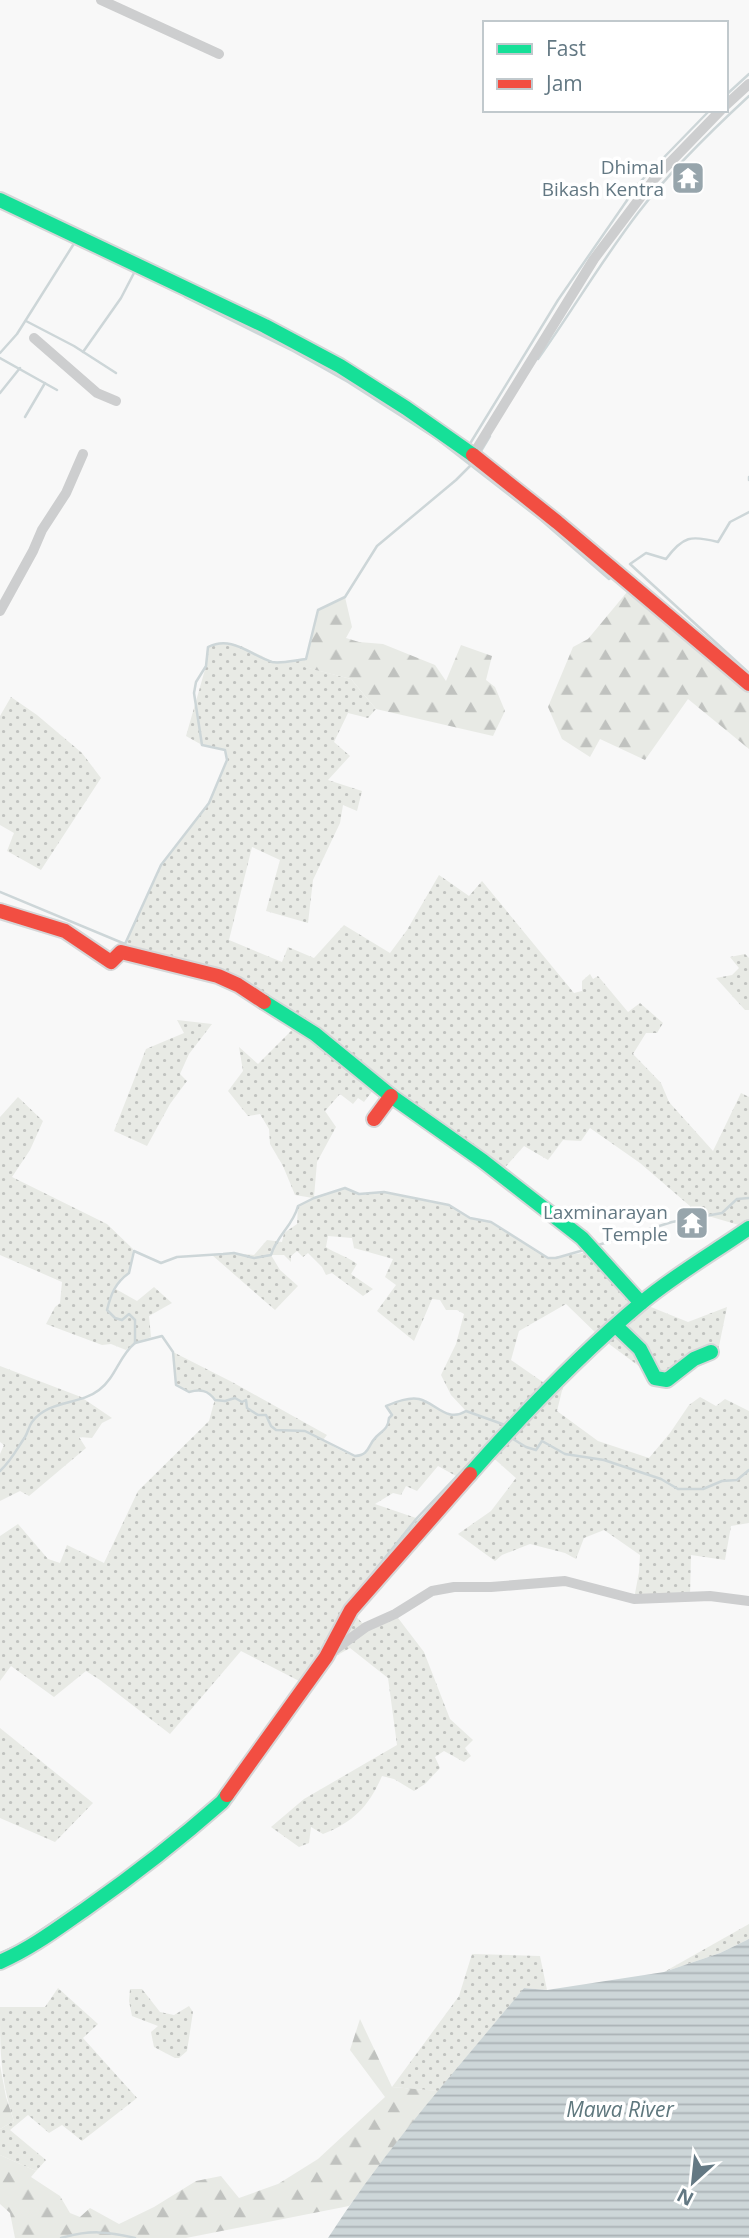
<svg xmlns="http://www.w3.org/2000/svg" width="749" height="2238" viewBox="0 0 749 2238" font-family="'Open Sans',sans-serif">
<defs>
<pattern id="grass-dots" width="8" height="8" patternUnits="userSpaceOnUse" patternTransform="scale(1.75)"><rect width="8" height="8" fill="#e8eae5"/><path d="M2 2h.1M6 6h.1" fill="none" stroke="#c0c2bf" stroke-width="1.8" stroke-linecap="round"/></pattern>
<pattern id="forest-firs" width="22" height="20" patternUnits="userSpaceOnUse" patternTransform="scale(1.75)"><rect width="22" height="20" fill="#e8eae5"/><path d="M5 1l3.5 6h-7zM16 11l3.5 6h-7z" fill="#c0c2bf"/></pattern>
<pattern id="water-rules" width="6" height="5" patternUnits="userSpaceOnUse" patternTransform="scale(1.75)"><rect width="6" height="5" fill="#cdd6d8"/><path d="M0 2.5h6" fill="none" stroke="#aab2b5"/></pattern>
</defs>
<rect width="100%" height="100%" fill="#f8f8f8"/>
<g fill="url(#grass-dots)">
<path d="M218,643L241,646L274,662L306,659L305,667L351,679L376,709L368,718L348,713L334,742L350,756L328,780L362,791L357,811L343,805L340,823L313,880L308,923L266,911L280,860L252,847L229,940L282,962L288,947L314,958L344,925L390,953L407,930L439,875L469,896L482,881L574,993L582,991V981L590,974L593,979L598,976L628,1012L640,1003L663,1023L657,1033H646L633,1054L661,1083L669,1102L713,1151L741,1093L749,1097V1228L698,1213L640,1163L590,1128L581,1141L563,1140L548,1160L524,1146L500,1173L377,1085L364,1102L358,1098L353,1104L340,1094L325,1111L336,1127L317,1162L314,1197L345,1188L359,1194L384,1192L449,1205L470,1218L491,1222L548,1258L596,1251L641,1303L688,1322L727,1307L717,1356L711,1352L655,1378L601,1338L566,1304L519,1331L511,1360L550,1387L567,1370L557,1411L598,1441L649,1458L670,1433L689,1405L700,1397L716,1406L725,1399L749,1411V1523L731,1526L725,1560L691,1555L690,1596L634,1599L639,1572L640,1555L604,1530L584,1538L576,1559L565,1553L530,1544L502,1555L495,1561L458,1534L491,1511L516,1478L489,1454L462,1483L456,1476L438,1466L417,1491L406,1486L401,1495L393,1493L375,1504L416,1518L433,1514L351,1611L366,1627L395,1614L424,1652L450,1719L473,1740L465,1748L471,1756L464,1762L444,1751L435,1757L440,1768L425,1784L414,1791L394,1779L382,1776C369,1806 354,1822 323,1834L311,1827L309,1843L299,1847L271,1827L304,1799L397,1745L388,1678L350,1648L320,1665L305,1684L241,1651L170,1734L100,1680L86,1671L54,1697L11,1666L0,1681V1536L18,1524L48,1559L60,1563L67,1545L104,1563L138,1491L209,1421L215,1399C208,1389 200,1389 189,1392L176,1385L173,1352L232,1382L327,1435L323,1440C334,1446 353,1461 365,1454C370,1450 370,1444 374,1440C380,1431 389,1431 389,1418L392,1415L386,1406C396,1402 408,1397 419,1399C435,1403 447,1423 466,1411L451,1395L441,1375L456,1344L464,1314L457,1310H446L440,1300L432,1299L414,1341L377,1311L396,1285L385,1277L393,1259L354,1248L352,1238L328,1236L326,1247C336,1254 347,1256 357,1264L351,1274L373,1289L363,1296L332,1273L326,1275L322,1267L308,1253L303,1257L297,1251L291,1256V1262L284,1255H271L280,1270L298,1286L275,1310L212,1255L234,1253L254,1255L267,1240L282,1242L284,1233L297,1224L298,1206L313,1198L295,1195L283,1166L270,1144L269,1129L260,1114L248,1116L228,1091L243,1071L239,1047L258,1064L299,1023L238,985L121,952L161,865L209,803L227,760L225,750L202,745L186,736L206,666L208,647Z"/>
<path d="M11,697L37,715L82,753L101,778L41,870L7,851L14,833L0,825V716Z"/>
<path d="M745,954L749,958V1010H745L716,978L732,975L739,968L730,957Z"/>
<path d="M177,1020L212,1024L189,1054L180,1074L187,1081L170,1104L147,1146L114,1131L146,1049L184,1033Z"/>
<path d="M18,1097L43,1121L30,1150L12,1177L107,1224L133,1249L129,1273L121,1278L114,1288L137,1301L154,1287L172,1303L149,1316L151,1337L135,1343L126,1350L111,1344L102,1345L46,1324L55,1307L60,1303L62,1282L0,1255V1117Z"/>
<path d="M0,1366L81,1397L112,1418L102,1423L92,1438L79,1437L86,1448L29,1496L20,1491L0,1501V1454L4,1445L0,1442Z"/>
<path d="M0,1728L93,1803L55,1842L0,1818Z"/>
<path d="M749,1924V1939L720,1953L664,1972Z"/>
<path d="M472,1954L540,1956L547,1990L524,1988L439,2091L392,2087L459,1996Z"/>
<path d="M58,1988L98,2024L83,2038L137,2098L82,2141L62,2125L49,2133L28,2115L10,2130L46,2160L36,2171L0,2155V2129L14,2121C0,2079 0,2050 0,2007H45Z"/>
<path d="M130,1989H142L160,2012L174,2015L189,2006L193,2012L187,2051L179,2058H175L154,2047L151,2032L158,2026L132,2016L129,2001Z"/>
</g>
<g fill="url(#forest-firs)">
<path d="M632,586L749,684V749L688,699L645,760L600,739L590,757L562,739L548,707L573,647L588,639Z"/>
<path d="M345,597L352,627L346,638L359,642L383,644L435,665L446,681L461,645L492,656L486,680L495,687L505,711L493,736L376,709L351,679L304,667L318,610Z"/>
<path d="M360,2019L392,2087L439,2091L349,2206L186,2238H15L10,2213L0,2204V2155L36,2171L31,2177L60,2196L70,2213L80,2217L90,2208L119,2224L154,2207L196,2181L221,2176L239,2198L278,2184L318,2159L385,2097L350,2050Z"/>
<path d="M0,2065L6,2097L14,2121L0,2129Z"/>
</g>
<path fill="url(#water-rules)" d="M749,1939V2238H328C385,2149 457,2069 524,1988L547,1990L664,1972L720,1953Z"/>
<g fill="none" stroke-linecap="round" stroke-linejoin="round">
<g stroke="#cdd6d8" stroke-width="2.5">
<path d="M726,95L749,74"/>
<path d="M158,283L176,292"/>
<path d="M185,297L293,351L348,382L437,439L540,519L609,579L613,576"/>
<path d="M26,321L74,346L116,373"/>
<path d="M83,352L121,298L135,271"/>
<path d="M0,353L17,334L75,242L77,243"/>
<path d="M0,358L57,390"/>
<path d="M538,359C572,311 602,260 638,213C670,171 710,132 749,96"/>
<path d="M0,393L20,368"/>
<path d="M25,417L45,383"/>
<path d="M471,442L558,300L639,183L710,110"/>
<path d="M481,451L490,436"/>
<path d="M749,477V480"/>
<path d="M749,512L730,522L718,542C691,535 683,536 666,559L646,553L630,564L749,673"/>
<path d="M0,892L125,944L161,865L209,803L227,760L225,750L202,745L194,693L196,682L206,666L208,647C232,635 250,655 272,662C281,664 296,660 306,659L318,610L345,597L377,546L456,480L471,465"/>
<path d="M595,1246L672,1222L722,1213L737,1199L749,1198"/>
<path d="M135,1343L162,1336L173,1352L176,1385L189,1392C200,1389 208,1390 215,1400L225,1401L235,1398L242,1402L246,1400L247,1408L258,1415H266L271,1426L276,1430L305,1431L355,1456C370,1455 367,1446 376,1437C383,1430 388,1429 389,1418L392,1415L386,1406C396,1402 408,1397 419,1399C436,1403 447,1423 466,1411L505,1425L504,1427"/>
<path d="M513,1439L526,1447L536,1450L542,1441L565,1454L604,1460L661,1479L678,1489H703L722,1481L737,1480L749,1470"/>
<path d="M0,1471C11,1461 17,1449 25,1437C28,1432 29,1426 32,1422C48,1400 80,1405 99,1390C116,1377 119,1356 135,1343V1320L129,1314L122,1320L115,1318L107,1310C111,1294 115,1283 129,1273L134,1251L161,1263L177,1257L223,1254L234,1253L254,1258L271,1255C277,1235 293,1226 298,1206L314,1198L345,1188L359,1194L384,1192L449,1205L470,1218L491,1222L548,1258H556L584,1250"/>
<path d="M360,1589L417,1518L478,1454"/>
<path d="M315,1660L325,1645"/>
<path d="M142,1859L200,1812"/>
<path d="M0,1953L19,1945L106,1886"/>
<path d="M61,2238C89,2230 107,2231 135,2238"/>
</g>
<defs>
<g id="fast">
<path d="M0,200L265,326L340,366L406,408L473,455"/>
<path d="M264,1002L315,1034L391,1096L483,1161L582,1238L641,1303"/>
<path d="M616,1326L640,1349L655,1378L667,1380L694,1359L711,1352"/>
<path d="M470,1474C523,1414 578,1356 640,1304C673,1276 713,1253 749,1228"/>
<path d="M0,1962C32,1948 58,1928 87,1908C134,1875 179,1840 222,1802L227,1795"/>
</g>
<g id="jam">
<path d="M473,455L557,522L749,684"/>
<path d="M0,911L65,931L111,962L121,952L218,976L238,985L264,1002"/>
<path d="M374,1119L391,1096"/>
<path d="M227,1795L326,1657L351,1610L470,1474"/>
</g>
</defs>
<use href="#fast" stroke="#d5d6d7" stroke-width="18"/>
<use href="#jam" stroke="#d5d6d7" stroke-width="18"/>
<g stroke="#cdcecf" stroke-width="10">
<path d="M101,0L219,54"/>
<path d="M726,105L749,84"/>
<path d="M34,338L97,393L116,401"/>
<path d="M473,455L594,259L655,178L721,110"/>
<path d="M0,611L33,551L42,530L66,493L83,454"/>
<path d="M329,1654L366,1627L395,1614L432,1591L454,1587H491L565,1581L634,1599L710,1596L749,1601"/>
</g>
<use href="#fast" stroke="#16e098" stroke-width="14"/>
<use href="#jam" stroke="#f24e42" stroke-width="14"/>
</g>
<defs>
<symbol id="temple-square" viewBox="-11 -11 22 22"><rect x="-9" y="-9" width="18" height="18" rx="4" fill="#97a5ac" stroke="#fff"/><path d="M0-6L5-2H3V0L6.5 2.5H4V6H1.5V3h-3V6H-4V2.5H-6.5L-3 0V-2H-5Z" fill="#fff"/></symbol>
</defs>
<g fill-rule="evenodd">
<use href="#temple-square" x="669" y="159" width="38" height="38"/>
<use href="#temple-square" x="673" y="1204" width="38" height="38"/>
</g>
<g text-anchor="middle" dominant-baseline="central" stroke-width="7" stroke-linejoin="round" paint-order="stroke">
<g font-size="19" fill="#637883" stroke="#fff" text-anchor="end">
<text x="664" y="167">Dhimal<tspan x="664" dy="22">Bikash Kentra</tspan></text>
<text x="668" y="1212">Laxminarayan<tspan x="668" dy="22">Temple</tspan></text>
</g>
<g font-size="21" font-style="italic" fill="#5e777d" stroke="#fff">
<text x="620" y="2109">Mawa River</text>
</g>
</g>
<rect x="483" y="21" width="245" height="91" fill="#ffffff" stroke="#c1c9cd" stroke-width="2"/>
<rect x="497" y="44" width="35" height="10" fill="#16e098" stroke="#c1c9cd" stroke-width="2"/>
<text x="546" y="56" font-size="21" fill="#637883">Fast</text>
<rect x="497" y="79" width="35" height="10" fill="#f24e42" stroke="#c1c9cd" stroke-width="2"/>
<text x="546" y="91" font-size="21" fill="#637883">Jam</text>
<g transform="translate(693 2182) rotate(207)" stroke="#ffffff" stroke-width="5" paint-order="stroke">
<path d="M0-5L12 26L0 18L-12 26Z" fill="#637883"/>
<text y="-10" font-size="19" font-weight="bold" text-anchor="middle" fill="#637883">N</text>
</g>
</svg>
